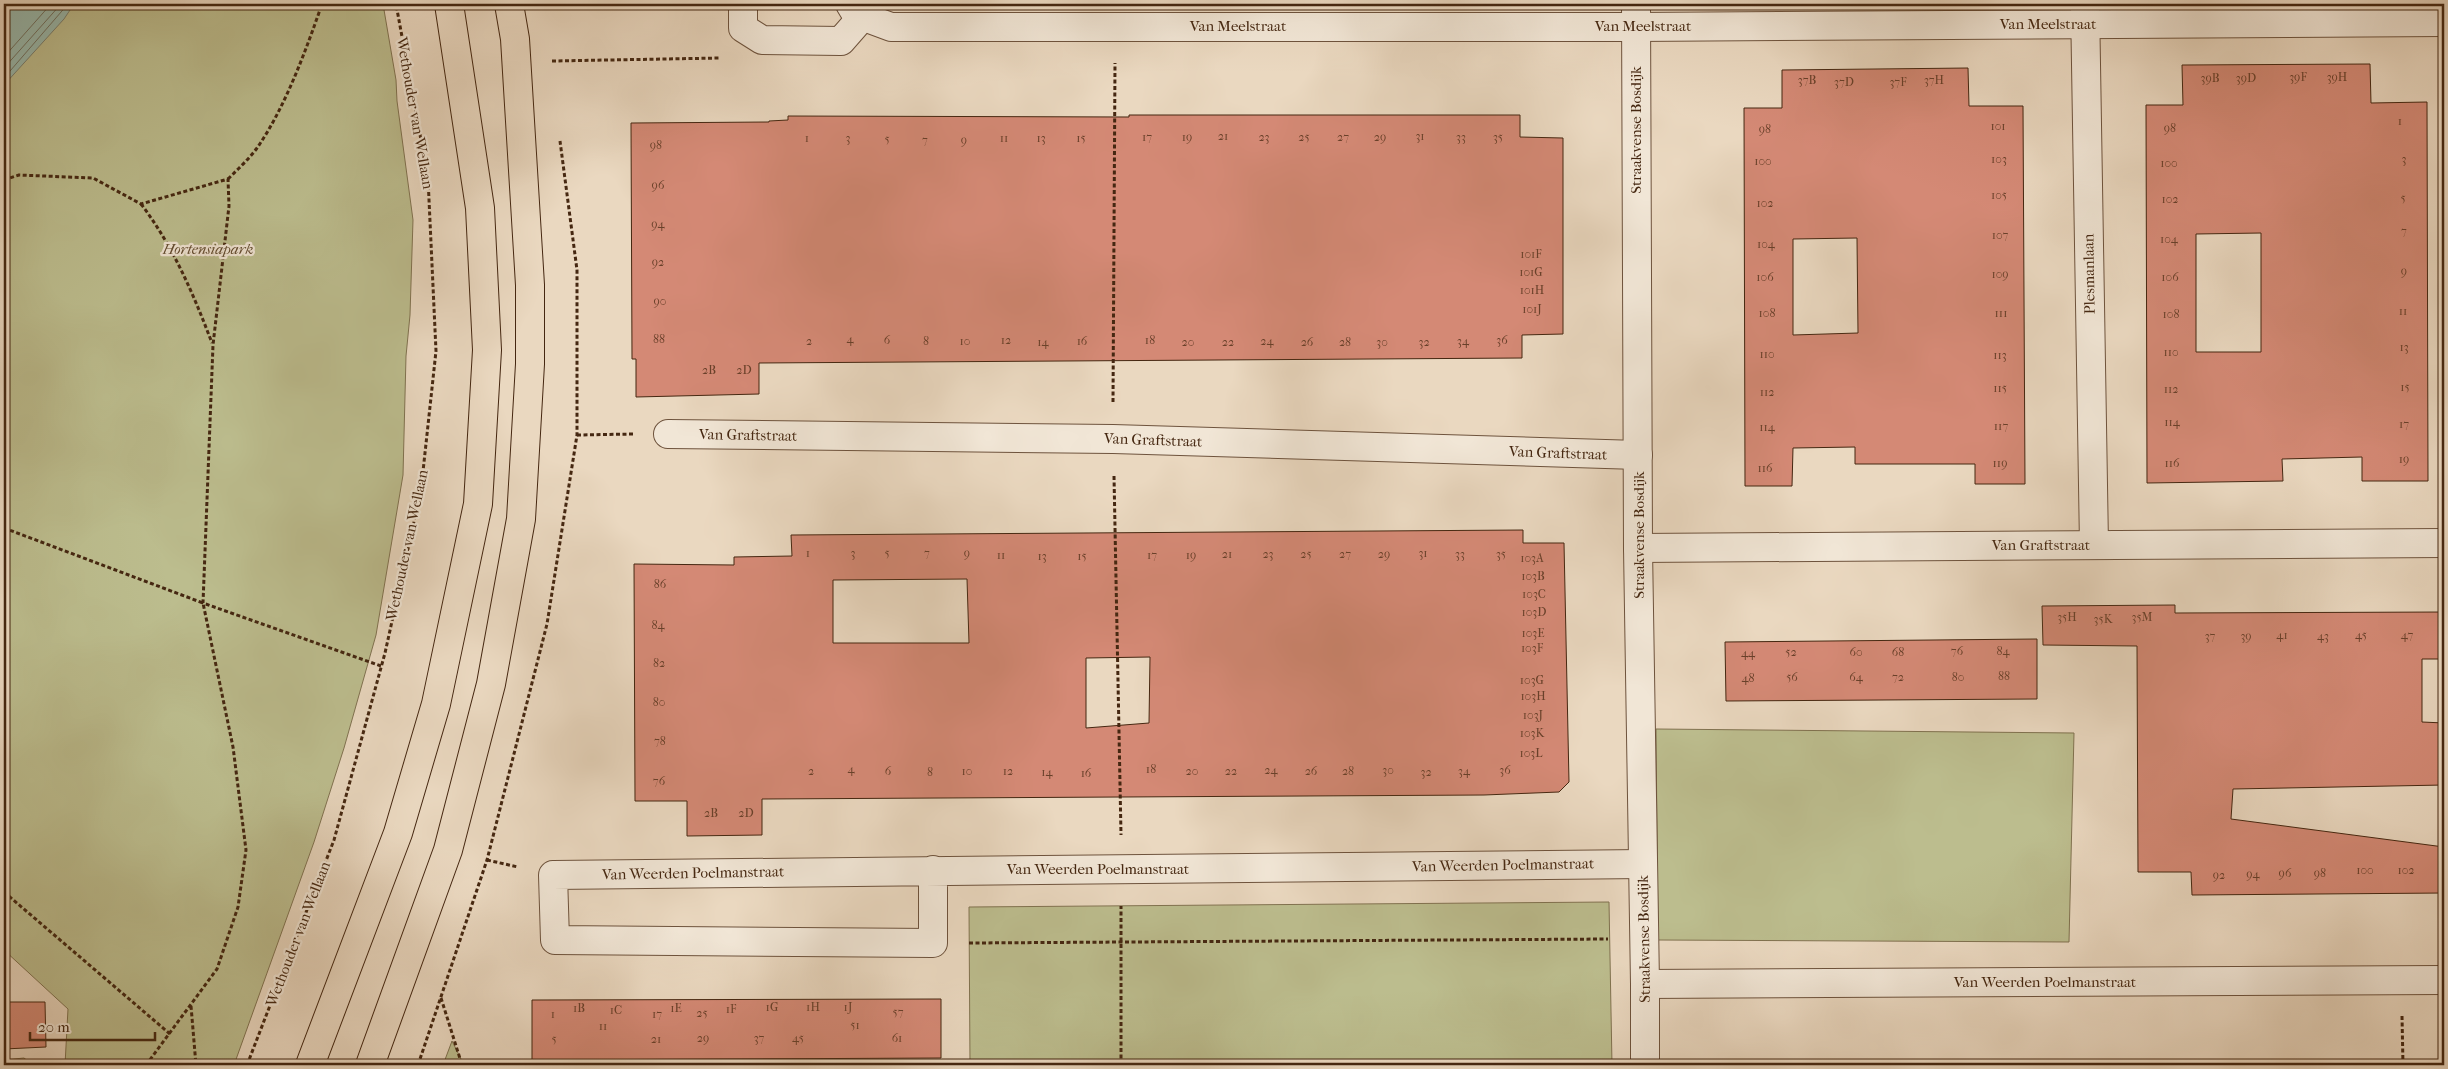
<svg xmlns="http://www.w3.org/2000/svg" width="2448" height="1069" viewBox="0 0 2448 1069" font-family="'IM FELL French Canon',serif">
<rect width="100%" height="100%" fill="#ead8c0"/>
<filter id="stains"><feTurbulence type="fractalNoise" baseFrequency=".004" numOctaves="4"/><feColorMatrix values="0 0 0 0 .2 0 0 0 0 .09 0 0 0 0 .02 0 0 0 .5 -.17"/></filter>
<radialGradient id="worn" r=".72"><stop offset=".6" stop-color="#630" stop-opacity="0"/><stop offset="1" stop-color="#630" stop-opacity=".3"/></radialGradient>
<g fill="#bcbd8e" stroke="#807250">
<path d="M4,4H383L396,80L397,101L413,220L410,315L406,356L403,475L376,635L344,748L314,842L234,1065H65L68,1009L4,950Z"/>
<path d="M1656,729L2074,733L2069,942L1658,940Z"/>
<path d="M1609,902L1612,1065H970L969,907Z"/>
<path d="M452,1041L464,1065H443Z"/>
<path d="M24,1058L33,1065H4V1060Z"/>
</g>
<path fill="#98baaf" stroke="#777f70" d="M4,4H74L64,19L4,85Z"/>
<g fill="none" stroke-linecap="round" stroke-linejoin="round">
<g stroke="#6e7060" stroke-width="1">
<path d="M4,57L51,4"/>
<path d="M4,68L61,4"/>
<path d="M4,78L68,4"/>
</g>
</g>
<g fill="#d48975" stroke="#452711" fill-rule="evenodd">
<path d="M2370,64L2371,103L2427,102L2428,481H2362V457L2282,459L2283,481L2147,483L2146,105H2183L2182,65ZM2261,233V352H2196V234Z"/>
<path d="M1968,68L1969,106H2023L2025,484H1975V464H1855V447L1793,448L1792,486H1745L1744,108H1782V70ZM1857,238L1858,333L1793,335V239Z"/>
<path d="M1129,115H1520V137L1563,138V334L1522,335V358L759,363V394L636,397V359H632L631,123L769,122V121L788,120V116L1129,117Z"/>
<path d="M1523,530V543H1564L1569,782L1559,792L1484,795L762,799V835L687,836V801H635L634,564L734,565V557L792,556L791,535ZM967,579L969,643H833V580ZM1150,657L1149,723L1086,728V658Z"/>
<path d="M2175,605V613L2444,612V659H2422V722L2444,723V785L2233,789L2231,819L2444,847V893L2192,895L2191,872H2138L2137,646L2043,645L2042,606Z"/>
<path d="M2037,639V699L1726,701L1725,642Z"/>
<path d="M941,999V1058L532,1060V1000Z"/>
<path d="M4,1002H45L46,1047L4,1049Z"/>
</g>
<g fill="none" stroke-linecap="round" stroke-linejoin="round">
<defs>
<g id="minor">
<path d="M743,4V28L762,40L841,41L862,17"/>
<path d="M850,4L856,14L891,27H1636L2444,22"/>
<path d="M1636,4L1638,548L1645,984V1065"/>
<path d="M2085,4L2094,545"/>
<path d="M668,434L1113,439L1638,455"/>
<path d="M1638,548L2444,543"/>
<path d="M933,870V943L555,940L553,875L1643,864"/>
<path d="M1645,984L2444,980"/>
</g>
<g id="major">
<path d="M310,1065L398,833L436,704L478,504L487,350L480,208L449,4"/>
<path d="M370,1065L448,850L491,684L521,519L530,364V285L515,39L509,4"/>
</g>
</defs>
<use href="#minor" stroke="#6e533d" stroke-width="30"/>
<use href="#major" stroke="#452711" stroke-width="30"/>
<g stroke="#452711" stroke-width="3" stroke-dasharray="4 2.5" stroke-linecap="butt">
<path d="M552,61L721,58"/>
<path d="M228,179C238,169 249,159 257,148C285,108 306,50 322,4"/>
<path d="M4,180L19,175L93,178L141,204L228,179L229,206L213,345L203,603L381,666"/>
<path d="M141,204C173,246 193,293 212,343"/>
<path d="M1113,402L1115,63"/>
<path d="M577,435L634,434"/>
<path d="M1114,476L1121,835"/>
<path d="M4,528L203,603L233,747L246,850L238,907L217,969L146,1065"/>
<path d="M487,860L518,867"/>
<path d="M4,892L170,1034"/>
<path d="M969,943L1608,939"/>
<path d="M441,998L462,1065"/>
<path d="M191,1006L196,1065"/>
<path d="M2402,1016L2403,1065"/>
<path d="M247,1065L334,840L385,653L421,490L436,351L428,178L396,4"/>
<path d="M418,1065L487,860L547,624L577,435V270L560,141"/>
<path d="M1121,1065V906"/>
</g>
<use href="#minor" stroke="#f1e6d6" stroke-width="28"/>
<use href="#major" stroke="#ead8c0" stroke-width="28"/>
</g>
<g text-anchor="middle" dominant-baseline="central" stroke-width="4.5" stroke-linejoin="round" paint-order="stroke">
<g font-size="12" fill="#69402a">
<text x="2298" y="77">39F</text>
<text x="2337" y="77">39H</text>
<text x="2210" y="78">39B</text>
<text x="2246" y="78">39D</text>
<text x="1807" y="80">37B</text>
<text x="1934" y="80">37H</text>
<text x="1844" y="82">37D</text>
<text x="1898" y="82">37F</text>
<text x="2400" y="121">1</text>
<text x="1998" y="126">101</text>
<text x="2170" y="128">98</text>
<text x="1765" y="129">98</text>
<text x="1223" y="136">21</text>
<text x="1420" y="136">31</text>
<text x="1147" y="137">17</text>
<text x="1187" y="137">19</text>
<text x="1264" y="137">23</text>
<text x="1304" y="137">25</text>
<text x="1343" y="137">27</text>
<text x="1380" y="137">29</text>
<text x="1461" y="137">33</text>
<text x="1498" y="137">35</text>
<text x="807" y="138">1</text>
<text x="848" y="138">3</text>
<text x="1004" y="138">11</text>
<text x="1041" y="138">13</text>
<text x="1081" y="138">15</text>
<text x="887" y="139">5</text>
<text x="925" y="140">7</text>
<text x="964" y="140">9</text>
<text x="656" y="145">98</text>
<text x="1999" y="159">103</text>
<text x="2404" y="159">3</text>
<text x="1763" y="161">100</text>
<text x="2169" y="163">100</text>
<text x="658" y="185">96</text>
<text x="1999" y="195">105</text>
<text x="2403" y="198">5</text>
<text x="2170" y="199">102</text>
<text x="1765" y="203">102</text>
<text x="658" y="224">94</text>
<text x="2404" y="231">7</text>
<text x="2000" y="235">107</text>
<text x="2169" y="239">104</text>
<text x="1766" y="244">104</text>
<text x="1531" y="254">101F</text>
<text x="658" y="262">92</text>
<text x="2404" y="271">9</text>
<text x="1531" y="272">101G</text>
<text x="2000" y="274">109</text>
<text x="1765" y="277">106</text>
<text x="2170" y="277">106</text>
<text x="1532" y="290">101H</text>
<text x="660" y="301">90</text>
<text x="1532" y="309">101J</text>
<text x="2403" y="311">11</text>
<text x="1767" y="313">108</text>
<text x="2001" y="313">111</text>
<text x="2171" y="314">108</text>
<text x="659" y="339">88</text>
<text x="850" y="339">4</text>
<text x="887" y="340">6</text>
<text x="1006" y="340">12</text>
<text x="1150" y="340">18</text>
<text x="1502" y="340">36</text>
<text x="809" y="341">2</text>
<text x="926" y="341">8</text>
<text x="965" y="341">10</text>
<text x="1082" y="341">16</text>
<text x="1267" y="341">24</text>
<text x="1463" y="341">34</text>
<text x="1043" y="342">14</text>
<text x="1188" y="342">20</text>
<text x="1228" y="342">22</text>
<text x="1307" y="342">26</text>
<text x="1345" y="342">28</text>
<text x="1382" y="342">30</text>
<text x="1424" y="342">32</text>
<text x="2404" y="347">13</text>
<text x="2171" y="352">110</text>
<text x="1767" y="354">110</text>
<text x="2000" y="355">113</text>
<text x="709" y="370">2B</text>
<text x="744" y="370">2D</text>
<text x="2405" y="387">15</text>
<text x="2000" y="388">115</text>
<text x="2171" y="389">112</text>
<text x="1767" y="392">112</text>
<text x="2172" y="422">114</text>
<text x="2404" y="424">17</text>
<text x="2001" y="426">117</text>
<text x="1767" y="427">114</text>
<text x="2404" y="459">19</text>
<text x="2000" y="463">119</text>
<text x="2172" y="463">116</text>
<text x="1765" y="468">116</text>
<text x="808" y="553">1</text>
<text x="853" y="553">3</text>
<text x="887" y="553">5</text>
<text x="927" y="553">7</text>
<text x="967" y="553">9</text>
<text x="1423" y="553">31</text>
<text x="1227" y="554">21</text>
<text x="1268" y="554">23</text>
<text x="1306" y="554">25</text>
<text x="1345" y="554">27</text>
<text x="1384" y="554">29</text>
<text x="1460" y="554">33</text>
<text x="1501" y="554">35</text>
<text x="1001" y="555">11</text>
<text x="1152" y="555">17</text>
<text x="1191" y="555">19</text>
<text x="1042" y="556">13</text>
<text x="1082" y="556">15</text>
<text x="1532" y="558">103A</text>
<text x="1533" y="576">103B</text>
<text x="660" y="584">86</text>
<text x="1534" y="594">103C</text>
<text x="1534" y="612">103D</text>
<text x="2067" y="617">35H</text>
<text x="2142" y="617">35M</text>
<text x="2103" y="619">35K</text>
<text x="658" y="625">84</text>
<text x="1533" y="633">103E</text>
<text x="2282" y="635">41</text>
<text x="2361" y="635">45</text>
<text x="2407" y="635">47</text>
<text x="2210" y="636">37</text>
<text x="2246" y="636">39</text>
<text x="2323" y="636">43</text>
<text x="1532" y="648">103F</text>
<text x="1957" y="651">76</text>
<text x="2003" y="651">84</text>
<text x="1791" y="652">52</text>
<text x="1856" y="652">60</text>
<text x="1898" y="652">68</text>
<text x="1748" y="653">44</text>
<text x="659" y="663">82</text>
<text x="2004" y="676">88</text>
<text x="1792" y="677">56</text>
<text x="1856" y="677">64</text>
<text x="1898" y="677">72</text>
<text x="1958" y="677">80</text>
<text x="1748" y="678">48</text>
<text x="1532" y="680">103G</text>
<text x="1533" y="696">103H</text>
<text x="659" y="702">80</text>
<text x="1533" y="715">103J</text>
<text x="1532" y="733">103K</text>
<text x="660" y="741">78</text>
<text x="1531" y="753">103L</text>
<text x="851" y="769">4</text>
<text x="1151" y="769">18</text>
<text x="1271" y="770">24</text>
<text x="1388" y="770">30</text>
<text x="1505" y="770">36</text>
<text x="811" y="771">2</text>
<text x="888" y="771">6</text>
<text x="967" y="771">10</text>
<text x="1008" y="771">12</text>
<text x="1192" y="771">20</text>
<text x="1231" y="771">22</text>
<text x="1311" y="771">26</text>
<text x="1348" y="771">28</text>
<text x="1464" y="771">34</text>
<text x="930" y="772">8</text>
<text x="1047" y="772">14</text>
<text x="1426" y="772">32</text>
<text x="1086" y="773">16</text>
<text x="659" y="781">76</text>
<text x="711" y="813">2B</text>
<text x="746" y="813">2D</text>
<text x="2365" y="870">100</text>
<text x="2406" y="870">102</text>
<text x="2285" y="873">96</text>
<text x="2320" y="873">98</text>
<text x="2253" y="874">94</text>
<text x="2219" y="875">92</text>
<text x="772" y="1007">1G</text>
<text x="813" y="1007">1H</text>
<text x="848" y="1007">1J</text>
<text x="579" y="1008">1B</text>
<text x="676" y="1008">1E</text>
<text x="731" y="1009">1F</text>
<text x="616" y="1010">1C</text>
<text x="898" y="1012">57</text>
<text x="702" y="1013">25</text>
<text x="553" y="1014">1</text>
<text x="657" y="1014">17</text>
<text x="855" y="1025">51</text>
<text x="603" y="1026">11</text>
<text x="703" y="1038">29</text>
<text x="759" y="1038">37</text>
<text x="798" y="1038">45</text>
<text x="897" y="1038">61</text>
<text x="554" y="1039">5</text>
<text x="656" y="1039">21</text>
</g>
<g font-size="15" fill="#452711" stroke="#f1e6d6">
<text x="2048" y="24">Van Meelstraat</text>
<text x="1238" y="26">Van Meelstraat</text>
<text x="1643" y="26">Van Meelstraat</text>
<text transform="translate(415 113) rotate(80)">Wethouder van Wellaan</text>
<text transform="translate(1636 130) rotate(-90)">Straakvense Bosdijk</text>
<text transform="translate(2089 274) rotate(-91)">Plesmanlaan</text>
<text transform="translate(748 435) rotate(1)">Van Graftstraat</text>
<text transform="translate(1153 440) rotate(2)">Van Graftstraat</text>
<text transform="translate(1558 453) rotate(2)">Van Graftstraat</text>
<text transform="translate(1639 535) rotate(-90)">Straakvense Bosdijk</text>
<text transform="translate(407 545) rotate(-78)">Wethouder van Wellaan</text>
<text x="2041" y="545">Van Graftstraat</text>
<text transform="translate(1503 865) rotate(-1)">Van Weerden Poelmanstraat</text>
<text x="1098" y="869">Van Weerden Poelmanstraat</text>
<text transform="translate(693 873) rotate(-1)">Van Weerden Poelmanstraat</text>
<text transform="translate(298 934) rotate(-69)">Wethouder van Wellaan</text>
<text transform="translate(1644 939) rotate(-91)">Straakvense Bosdijk</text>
<text x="2045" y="982">Van Weerden Poelmanstraat</text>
</g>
<g font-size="15" font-style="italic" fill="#634c30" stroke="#f1e6d6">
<text x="208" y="249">Hortensiapark</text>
</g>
</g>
<rect width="2448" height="1069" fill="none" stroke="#ead8c0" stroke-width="20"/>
<rect x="5" y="5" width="2438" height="1059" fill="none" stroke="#452711" stroke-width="2.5"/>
<rect x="10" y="10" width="2428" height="1049" fill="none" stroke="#452711"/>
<path d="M30 1032v8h125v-8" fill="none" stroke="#452711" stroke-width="2.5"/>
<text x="38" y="1032" font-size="15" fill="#452711" stroke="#f1e6d6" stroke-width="4" paint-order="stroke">20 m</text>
<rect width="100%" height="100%" filter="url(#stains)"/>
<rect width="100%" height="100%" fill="url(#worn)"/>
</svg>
